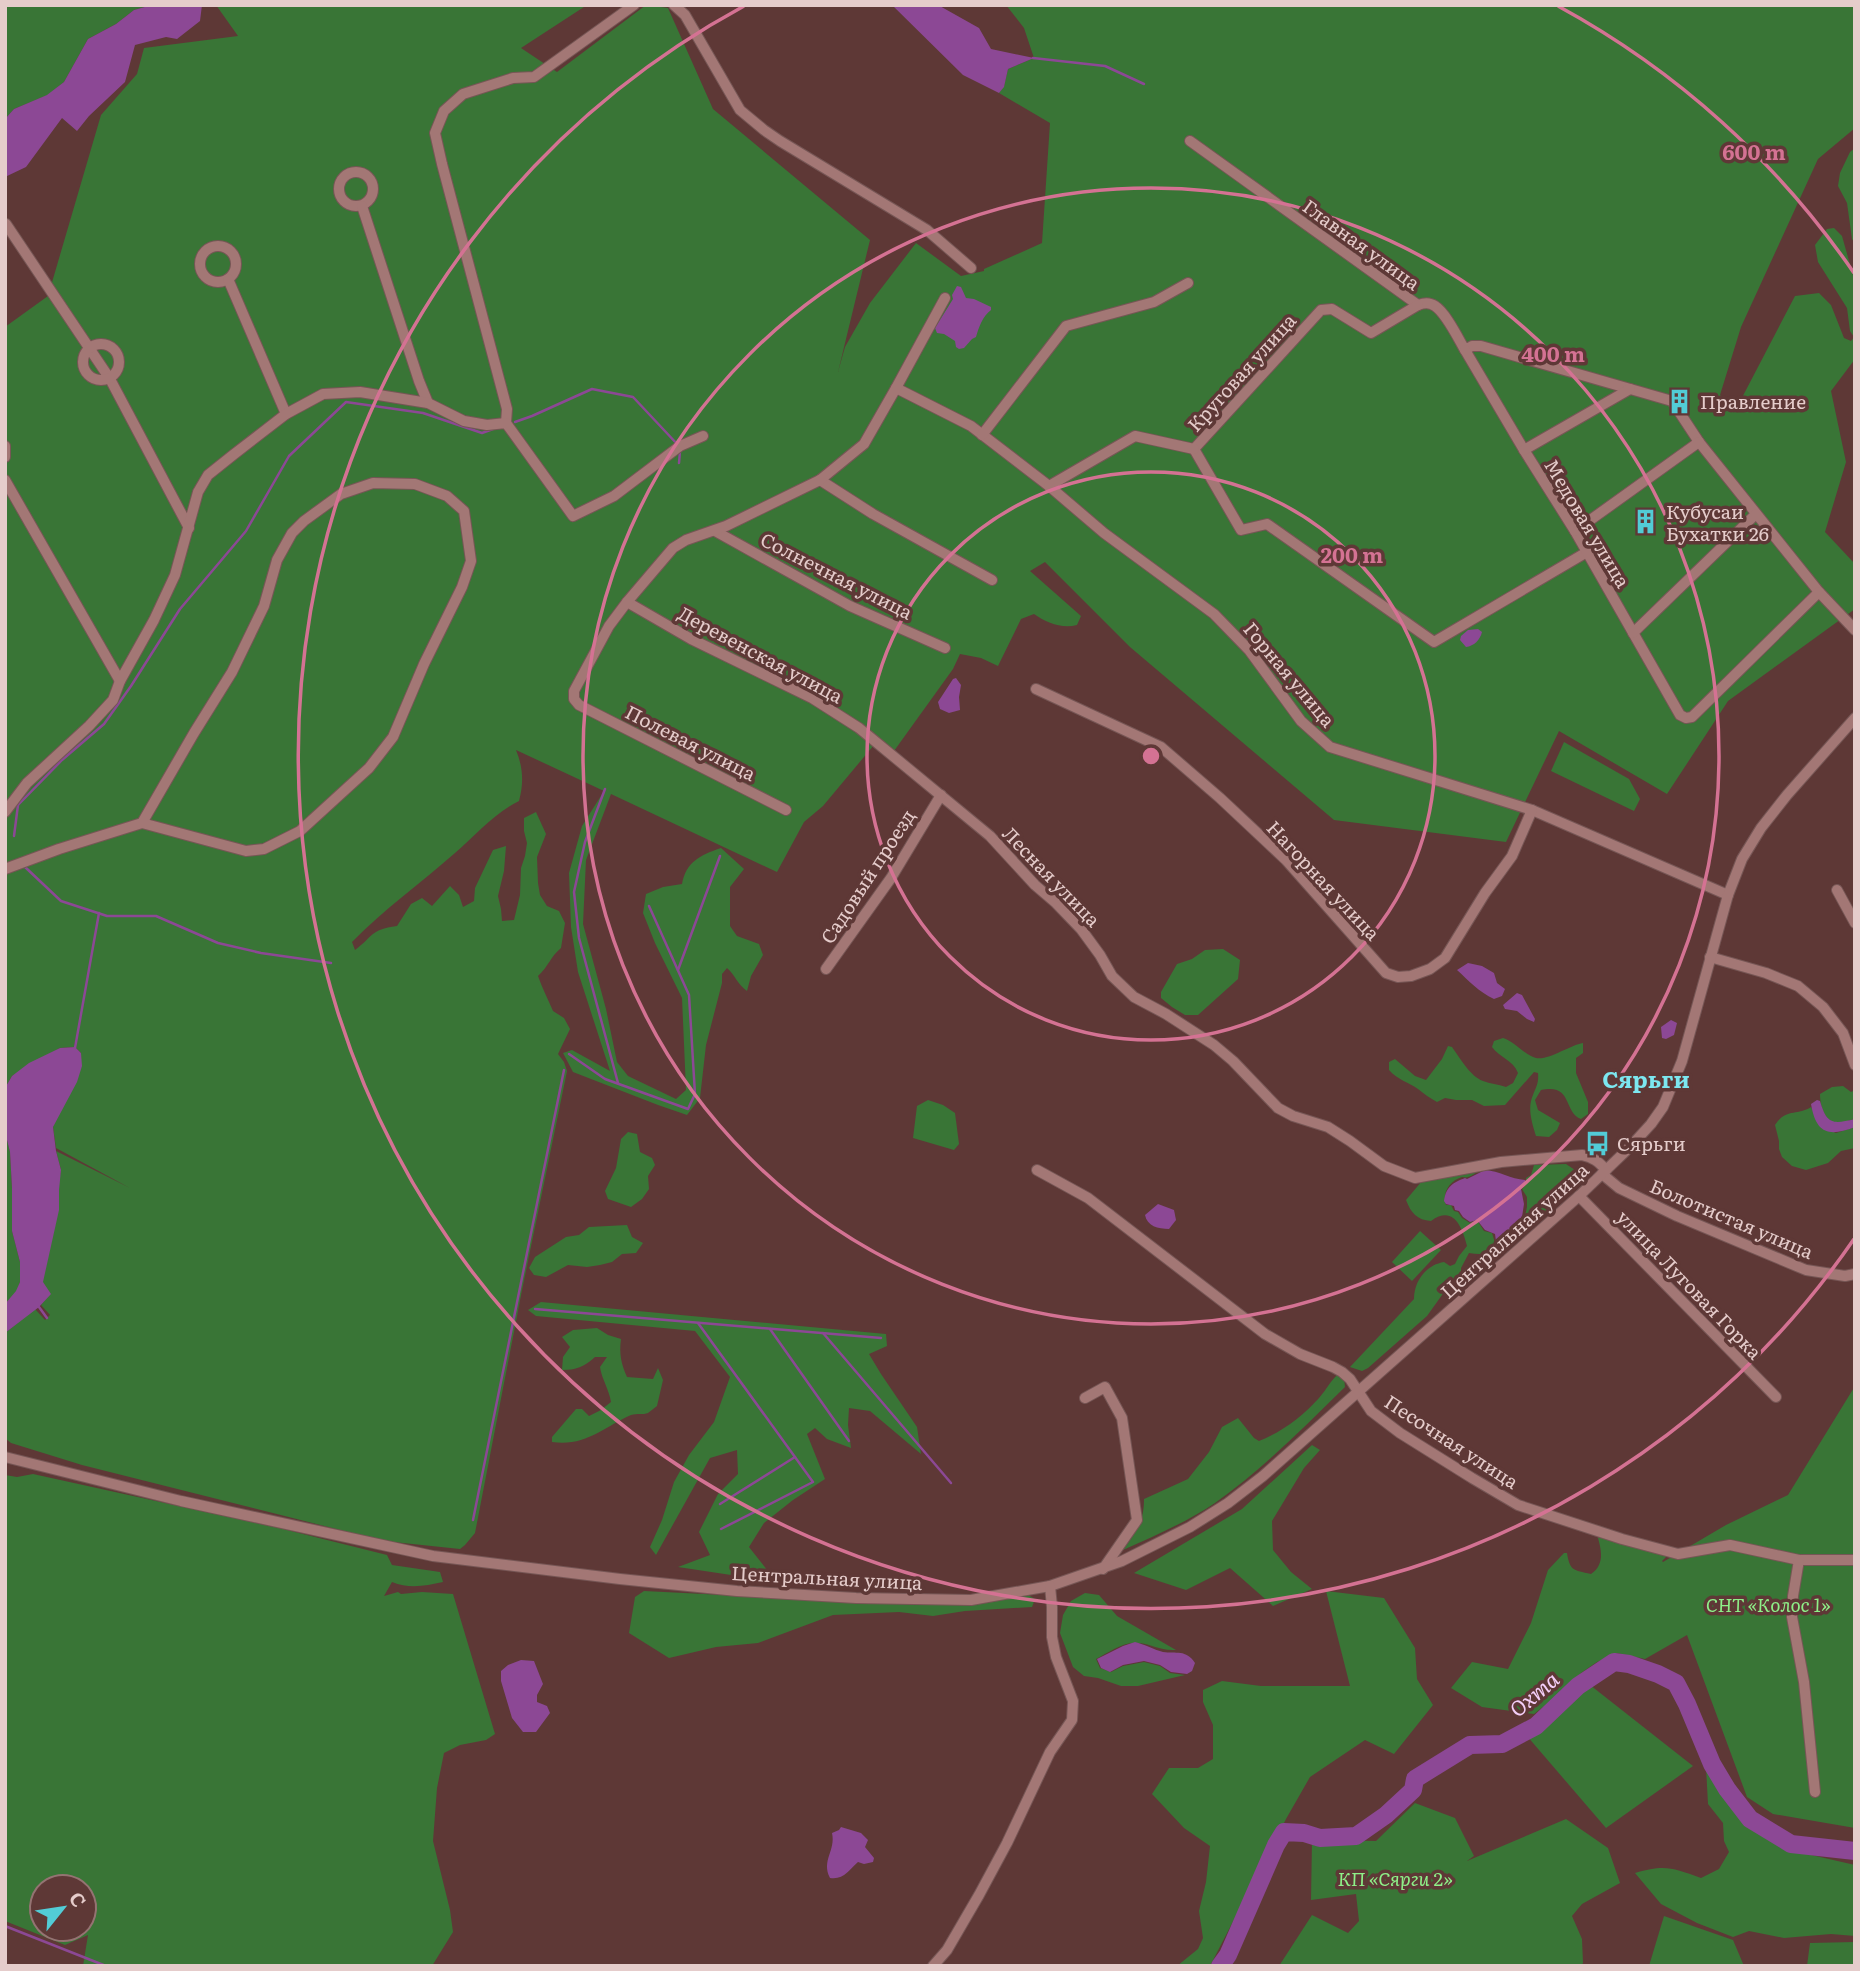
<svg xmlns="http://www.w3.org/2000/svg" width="1860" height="1971" viewBox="0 0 1860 1971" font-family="Literata,serif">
<rect width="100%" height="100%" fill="#5e3836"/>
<g fill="#397536" fill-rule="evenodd">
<path d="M5,5H152L134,10L116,24L88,39L64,82L48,95L14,109L5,119Z"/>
<path d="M216,5H587L521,48L557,72L646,5L668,8L713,109L870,240L838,372L845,347L870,303L916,243L961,276L984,271V269L1042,243L1050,123L999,93L1004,86L1008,69L1034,58L1024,28L1006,5H1855V128L1818,159L1741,327L1720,395L1734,413L1795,296L1819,293L1831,305L1844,338L1851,341L1854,337L1850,331L1847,308L1818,262L1815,245L1827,229L1834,228L1842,236L1855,282V359L1831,391L1846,462L1825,532L1855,564V609L1728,701L1667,794L1559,731L1506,842L1334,820L1130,647L1045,562L1030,571L1081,616L1077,625C1062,629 1047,623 1034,614L1021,619L998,666L981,658L960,654L953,669L894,751L879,739L823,806L804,822L777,872L611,794L586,860L583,924L606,1009L617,1062L628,1076L676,1099L686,1090L682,998L655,943L643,913L646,894L663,887L682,884C686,862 700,855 721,848L744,869L730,887V926L737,936L759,944L763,955L751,976L747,991C737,984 736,976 727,968L722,974V983L706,1045L700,1098L687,1115L658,1105L573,1072L563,1053L572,1050L610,1071L578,972L571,927L569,873L582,826L604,791L516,750C523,767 524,783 519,801C494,813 476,835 455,853C421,883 384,909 352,942L355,950C374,936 369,930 397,926L411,904L422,898L432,906L450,886L459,895L463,907L474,901L475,888L493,850L506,846L504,871L498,896L501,909L502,921L514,920L520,895L521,868L525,856L527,843L524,831V818L536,812L546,834L537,857L538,883L540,895L547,906L559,911L565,923L561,948C550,957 549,966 538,976C542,988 548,999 553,1011L564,1018L570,1029L558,1054L564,1062L567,1071L522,1290L475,1533L465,1545L460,1549L384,1541L82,1465L11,1443L5,1438V1333L35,1309L45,1320L50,1315L41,1305L50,1294L42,1282L61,1170L56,1151L130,1188L56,1148L53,1127L81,1053L76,1048L86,988L74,1047L60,1048L47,1055L12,1076L5,1088V327L48,296L101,115L137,74L144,48L238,36Z"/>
<path d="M1855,148V244L1852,239L1847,203L1838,186L1840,173L1850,152Z"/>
<path d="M1564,742L1629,779L1640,799L1634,811L1551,771Z"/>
<path d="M1223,949L1240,960L1238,979L1198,1015H1185L1172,1007L1161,998V992L1177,964L1192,959L1205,950Z"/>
<path d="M1503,1038C1514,1041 1526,1056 1536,1058C1548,1061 1570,1045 1583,1043V1053L1576,1058V1073L1588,1102V1114L1581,1119C1563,1112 1573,1083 1541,1090L1535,1100L1538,1110L1560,1123L1557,1130L1549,1137L1536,1136C1532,1123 1527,1108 1533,1095C1536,1087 1539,1083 1538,1073L1534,1072L1505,1105L1484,1106L1472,1100H1456L1445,1098L1437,1102C1430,1098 1424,1094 1418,1089C1408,1082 1398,1080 1389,1070V1062L1395,1059L1415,1076L1426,1080L1442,1059L1448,1046L1452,1047C1460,1058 1470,1076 1483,1081C1490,1084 1498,1084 1506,1087L1513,1083L1518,1073C1513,1060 1499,1057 1492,1047L1494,1041Z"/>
<path d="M1843,1086L1851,1092L1855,1090V1119C1849,1120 1843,1123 1837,1123C1824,1122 1820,1105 1820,1094L1832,1087Z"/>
<path d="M928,1100L943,1105L955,1113L959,1144L954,1150L913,1138L917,1106Z"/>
<path d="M1811,1107L1820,1126L1836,1133L1855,1127V1148L1841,1151L1828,1163L1806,1170L1792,1166L1782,1157L1779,1149V1141L1775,1125C1786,1108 1797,1116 1811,1107Z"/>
<path d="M5,1132L10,1152L12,1188V1231L20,1262V1282L17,1291L5,1304Z"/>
<path d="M628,1132L637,1134L640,1152L652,1158L655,1165L648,1176L649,1189L642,1199L631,1207L608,1199L605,1191L616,1168L621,1139Z"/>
<path d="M1566,1164L1575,1170L1584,1172L1585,1176L1520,1237L1514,1238L1520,1222L1525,1216L1527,1207V1197L1522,1189L1526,1184V1178L1531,1175L1534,1165Z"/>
<path d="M1479,1171C1475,1173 1472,1176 1468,1177C1466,1178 1464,1177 1462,1177C1449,1181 1442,1193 1446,1205H1451L1454,1211L1458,1212L1462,1218L1470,1223L1477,1220L1484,1231L1492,1233L1496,1246L1505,1245L1511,1246C1496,1252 1485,1256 1469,1253L1461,1268V1279L1442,1295L1427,1316L1368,1368L1362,1371L1350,1367L1414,1299C1414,1281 1426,1265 1444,1262L1450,1266L1455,1264L1459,1256L1467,1246C1462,1226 1453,1205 1431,1221C1417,1220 1411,1213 1406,1200L1422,1181Z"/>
<path d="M627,1225L632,1237L643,1243L636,1253L622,1254L612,1262L600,1265L587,1267L568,1265L546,1277L534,1275L529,1268L535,1257L566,1237L579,1235L589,1227Z"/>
<path d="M1420,1231L1441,1250L1412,1281L1392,1262Z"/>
<path d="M541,1302L886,1334L887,1346L869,1354L881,1374L917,1427L921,1454L870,1411L849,1408L848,1425L851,1448L827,1439L815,1428L807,1434L825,1479L793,1500L764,1523L749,1547L772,1576L731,1575L678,1567L710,1555L699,1532L718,1494L738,1474L737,1450L710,1458L656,1555L650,1547L662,1520L674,1482L689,1455L714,1422L730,1377L695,1331L536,1316L528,1310Z"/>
<path d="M597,1328L608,1335L621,1339C619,1353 621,1364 627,1377L653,1379L658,1368L663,1380L657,1406C654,1408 651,1411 648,1413C643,1415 637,1413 631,1415C604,1427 585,1447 552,1442V1437L576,1409H582L589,1416L601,1410L611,1402C609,1389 602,1380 600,1367L607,1357H595C584,1367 576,1370 562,1370L563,1357L570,1347L562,1337L573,1330Z"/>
<path d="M1341,1372L1344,1377L1345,1387C1303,1428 1263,1469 1215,1503C1187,1522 1154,1536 1123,1550C1136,1532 1144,1522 1144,1499L1188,1479L1209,1452L1222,1427L1238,1418L1254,1438L1259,1441C1282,1432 1303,1416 1319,1398C1327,1389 1331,1379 1341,1372Z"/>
<path d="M1855,1386V1828L1773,1814L1747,1797L1687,1635L1645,1659L1617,1653L1597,1662L1581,1673L1561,1693L1534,1714L1482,1707L1451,1688L1472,1662L1508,1669L1531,1623L1548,1570L1564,1553H1567C1570,1571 1573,1570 1591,1574C1604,1565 1602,1552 1598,1538L1600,1536L1667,1556L1662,1561L1663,1562L1726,1525L1788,1495Z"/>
<path d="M1312,1445L1320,1450L1304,1468L1272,1521L1273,1550L1291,1572L1312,1589L1273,1606L1230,1568L1186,1590L1134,1573L1242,1509Z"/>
<path d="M33,1474L283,1529L387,1555L392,1565L440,1572L443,1582C425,1586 409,1589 392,1582L384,1596L398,1592L401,1594L422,1592L453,1594L495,1734L486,1740L460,1745L444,1753L437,1788L433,1841L450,1910L453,1932L432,1966H83L88,1935L65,1945L5,1921V1475L17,1477ZM84,1887V1929H42V1887Z"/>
<path d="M644,1591L866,1602L1028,1595L1035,1599L1032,1607L965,1611L933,1616L899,1612L833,1615L758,1643L716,1647L669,1658L629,1633L635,1597Z"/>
<path d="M1326,1591L1384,1598L1415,1648L1417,1679L1433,1705L1394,1754L1365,1740L1310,1777L1286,1819L1210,1966H1177L1198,1949L1203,1938L1199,1911L1206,1882L1210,1846L1184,1828L1152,1794L1169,1768H1198L1213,1759V1725L1203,1702V1690L1222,1681L1261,1686H1350Z"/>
<path d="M1085,1593L1099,1595L1117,1616L1176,1650C1159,1651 1153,1644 1138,1643C1124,1641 1108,1653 1096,1659L1100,1668L1111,1672L1123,1666L1144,1662L1160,1666L1170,1673L1185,1675L1138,1686H1121L1098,1678L1084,1676L1073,1667L1060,1633L1063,1615L1071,1601Z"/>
<path d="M1590,1685L1693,1766L1606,1828L1527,1736Z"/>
<path d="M1706,1767L1744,1825L1794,1851L1855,1865V1936L1831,1934L1784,1938L1749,1931L1733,1937L1697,1923L1661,1904L1635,1873C1665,1864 1673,1868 1701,1878L1719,1869L1729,1852L1724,1841L1723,1823L1708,1804Z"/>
<path d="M1415,1803L1455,1818L1474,1856L1467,1861L1566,1819L1608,1848L1620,1883L1582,1904L1572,1916L1582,1939L1583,1963L1581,1966H1279L1312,1915L1348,1933L1359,1921L1356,1894L1311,1900L1312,1840L1376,1841Z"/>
<path d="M1664,1916L1733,1940L1744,1966H1649Z"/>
<path d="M1855,1942V1966H1807L1810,1943Z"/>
</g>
<g fill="#8c4895">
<path d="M152,5H202L200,21L177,39L166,37L135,45L125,82L89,116L77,131L62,118L26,167L5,177V119L14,109L47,95L64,82L88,39L116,24L134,10Z"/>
<path d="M892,5H938L979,28L991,49L1034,58L1008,69L1004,87L999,93L963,75Z"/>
<path d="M957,286L961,287L966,298L974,299L991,307V310C982,317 979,327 976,337L972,339L964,348L959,349L956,347L955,341L944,334L937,333L935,328L953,299L952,295Z"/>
<path d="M1478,629L1482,632C1480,640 1474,646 1466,647L1460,640L1461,636L1468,630Z"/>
<path d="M956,678L961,685L959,697L960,710L949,713L940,709L938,702L953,679Z"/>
<path d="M1468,963L1482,966L1494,973L1497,983L1505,989L1502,996L1494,999C1479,992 1469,981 1457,970Z"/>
<path d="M1517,993L1522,995L1535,1019L1534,1022L1527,1019L1517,1011L1505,1009L1503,1005Z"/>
<path d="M1671,1020L1677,1023L1674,1035L1666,1039L1662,1038L1661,1027Z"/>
<path d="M75,1047L81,1053L82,1066L77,1082L53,1127L56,1151L61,1170L59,1190V1210L43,1282L51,1294L39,1307L5,1333V1304L16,1291L20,1282V1262L12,1231V1188L10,1152L5,1132V1088L12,1076L29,1063L60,1048Z"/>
<path d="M1817,1100L1820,1101C1827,1125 1833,1124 1855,1119V1127C1829,1137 1816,1134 1811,1104Z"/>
<path d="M1485,1170C1499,1171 1511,1179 1525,1180L1526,1183L1521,1189L1524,1204L1522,1217C1513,1224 1514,1237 1502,1244L1496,1241L1495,1234L1485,1230L1477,1220L1470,1222L1463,1217L1459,1211L1455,1210L1454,1206L1446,1204L1444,1201C1446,1187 1452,1183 1465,1178L1467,1179Z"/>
<path d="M1158,1204L1174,1210L1176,1220L1169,1229C1158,1229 1147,1226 1145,1215Z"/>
<path d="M1135,1642C1144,1644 1155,1650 1163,1652C1176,1654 1186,1649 1195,1663L1192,1671L1187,1674L1171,1672L1160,1665L1144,1661L1123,1665L1110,1672L1101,1668L1097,1659L1123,1646Z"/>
<path d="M521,1660L534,1661L543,1684L537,1695V1702L547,1706L550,1713L536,1732H523L512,1718L501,1681V1671L508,1665Z"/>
<path d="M841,1827L861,1833L868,1840L865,1847L874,1858L873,1862L864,1864L858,1862C849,1870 844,1880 830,1878C821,1860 836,1851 832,1833L839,1830Z"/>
</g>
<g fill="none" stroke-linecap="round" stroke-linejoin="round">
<g stroke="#8c4895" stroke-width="2.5">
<path d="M1033,58L1105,66L1144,84"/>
<path d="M515,422L532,416L592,389L633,397L678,445"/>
<path d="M679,463L680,451"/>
<path d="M605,789L585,842L574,892L579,938L618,1083"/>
<path d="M14,836L18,805L62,760L104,724L131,686L180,609L246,531L289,456L346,402L423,413L482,433L493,429"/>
<path d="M25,867L61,901L107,916H156L218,943L261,953L331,963"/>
<path d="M678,970L720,856"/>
<path d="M75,1048L99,913"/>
<path d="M569,1054L605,1079L688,1109L695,1094L689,995L649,906"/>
<path d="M39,1307L47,1318"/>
<path d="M535,1309L881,1338"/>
<path d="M698,1323L813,1482L721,1529"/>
<path d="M770,1329L849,1441"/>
<path d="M823,1333L951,1483"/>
<path d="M720,1504L795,1457"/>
<path d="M473,1520L564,1070"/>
<path d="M5,1926L106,1966"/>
</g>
<path stroke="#8c4895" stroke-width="18" d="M1220,1966L1228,1955L1276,1845L1284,1832L1304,1833L1320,1838L1356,1836L1386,1815L1413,1790L1415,1779L1470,1745L1502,1744L1536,1726L1578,1686L1614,1662L1629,1664L1658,1674L1676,1683L1687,1704L1712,1764L1727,1789L1750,1819L1791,1844L1855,1851"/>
<defs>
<g id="minor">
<path d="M674,5L685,15L740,110L764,130L780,141L927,230L971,268"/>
<path d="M1190,141L1418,305C1424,303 1429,302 1435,306C1446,313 1458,338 1465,350L1472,346H1481L1672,401L1699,442L1819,592L1855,630"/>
<circle cx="356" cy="189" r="17"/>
<path d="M362,206L419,381L428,403"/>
<path d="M6,224L110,379L189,528"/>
<circle cx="218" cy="264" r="18"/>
<path d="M228,279L286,414"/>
<path d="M1418,305L1371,333L1332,309L1321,310L1194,449L1241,530L1267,524L1434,642L1587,552"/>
<circle cx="101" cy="362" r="18"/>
<path d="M1465,350L1524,450L1575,531L1680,715L1686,718L1692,717L1819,592"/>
<path d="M896,388L971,426L1049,486"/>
<path d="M506,423L507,409L442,164L435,133L444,111L463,94L513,78L534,77L634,5"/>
<path d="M982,435L1066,326L1154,302L1188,283"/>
<path d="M5,446V457"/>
<path d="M1194,449L1135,436L1049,486L1104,533L1214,614L1249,650L1301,721L1330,747L1532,810L1728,895"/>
<path d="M1524,450L1630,389"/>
<path d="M5,480L120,681"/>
<path d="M820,480L873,514L992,580"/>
<path d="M715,531L850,606L945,648"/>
<path d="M1575,531L1699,442"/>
<path d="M627,602L691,639L812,698L859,728L990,836L1035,885L1056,903L1081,929L1100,955L1112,976L1134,997L1166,1014L1214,1045L1233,1061L1278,1108L1293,1116L1328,1127L1350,1141L1384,1166L1415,1178L1501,1162L1582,1155C1593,1157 1599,1162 1606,1170"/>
<path d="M1633,633L1756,514"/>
<path d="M1036,689L1161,747L1220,798L1286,860L1386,973L1398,977L1411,976L1430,969L1445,958L1485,893L1512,856L1532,810"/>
<path d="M786,810L579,705L574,699V691L609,626L627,602L673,548L686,540L726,526L820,480L864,444L896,388L945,298"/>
<path d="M5,812L27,783L89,726L113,700L120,681L154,620L175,575L198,492L208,475L233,455L286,414L323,394L360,392L428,403L464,421L487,425L506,423L573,516L614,496L680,446L703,436"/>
<path d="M5,869L59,849L142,823L246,851L264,849L300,831L369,768L393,737L424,664L462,587L471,561L464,511L447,496L415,484L373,483L341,494L304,521L292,533L277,560L264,606L232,672L194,733L142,823"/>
<path d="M1837,890L1855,923"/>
<path d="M1710,957L1766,973L1798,986L1823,1007L1843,1033L1855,1065"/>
<path d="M826,969L891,878L941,795"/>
<path d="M1037,1170L1088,1198L1265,1334L1300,1354L1333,1367L1342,1372L1350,1379L1371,1411L1400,1433L1472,1478L1518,1505L1622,1539L1678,1554L1730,1545L1799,1560H1855"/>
<path d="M1602,1174L1619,1188L1677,1216L1806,1270L1845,1276L1855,1274"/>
<path d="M1579,1196L1776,1397"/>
<path d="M1085,1398L1105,1387L1122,1418L1137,1520L1103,1569"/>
<path d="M5,1457L181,1501L433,1556L620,1579L737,1591L856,1598L971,1600L1050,1586L1122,1561L1190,1527L1228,1503L1263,1476L1579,1196L1630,1147L1651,1124L1663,1107L1682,1061L1728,895L1742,859L1761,828L1787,795L1855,718"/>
<path d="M1799,1560L1793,1596L1792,1617L1804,1682L1815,1792"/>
<path d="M933,1966L947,1950L979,1895L1007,1843L1050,1752L1072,1720L1073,1701L1056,1657L1052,1637V1607L1050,1586"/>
</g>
</defs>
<use href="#minor" stroke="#765655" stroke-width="12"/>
<use href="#minor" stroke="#a37775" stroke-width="10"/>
</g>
<g fill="none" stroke="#d47293" stroke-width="3.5">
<circle cx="1151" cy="756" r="284"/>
<circle cx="1151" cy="756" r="568"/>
<path d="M1854 1239A853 853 0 1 1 744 6M1558 6A853 853 0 0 1 1854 273"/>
</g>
<defs>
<symbol id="building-bare" viewBox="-9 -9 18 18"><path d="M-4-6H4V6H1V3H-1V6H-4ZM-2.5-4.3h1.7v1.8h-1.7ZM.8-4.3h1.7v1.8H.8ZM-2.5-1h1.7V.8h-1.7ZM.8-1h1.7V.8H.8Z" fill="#52ccd6" stroke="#5e3836" stroke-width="2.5" paint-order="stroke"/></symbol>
<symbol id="bus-bare" viewBox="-9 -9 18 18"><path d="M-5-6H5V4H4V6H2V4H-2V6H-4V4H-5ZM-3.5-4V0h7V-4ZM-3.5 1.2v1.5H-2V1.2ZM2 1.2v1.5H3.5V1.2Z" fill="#52ccd6" stroke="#5e3836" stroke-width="2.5" paint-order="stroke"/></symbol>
</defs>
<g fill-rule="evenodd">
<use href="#building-bare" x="1662" y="384" width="35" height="35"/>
<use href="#building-bare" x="1628" y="504" width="35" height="35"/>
<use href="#bus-bare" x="1580" y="1126" width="35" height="35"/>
</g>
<g text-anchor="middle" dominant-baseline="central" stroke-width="7" stroke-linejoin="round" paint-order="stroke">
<g font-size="19" fill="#e5cccb" stroke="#5e3836">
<text transform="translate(1362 244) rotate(36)">Главная улица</text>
<text transform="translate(1241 372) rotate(-48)">Круговая улица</text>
<text transform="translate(1588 523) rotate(59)">Медовая улица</text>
<text transform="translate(837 575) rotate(27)">Солнечная улица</text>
<text transform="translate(761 654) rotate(28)">Деревенская улица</text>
<text transform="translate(1290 674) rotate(50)">Горная улица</text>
<text transform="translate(691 742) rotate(27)">Полевая улица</text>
<text transform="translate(867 876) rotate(-57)">Садовый проезд</text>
<text transform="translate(1052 876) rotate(46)">Лесная улица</text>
<text transform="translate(1324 880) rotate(47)">Нагорная улица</text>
<text transform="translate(1732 1218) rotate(23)">Болотистая улица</text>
<text transform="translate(1514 1230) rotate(-42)">Центральная улица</text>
<text transform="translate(1690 1284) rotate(46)">улица Луговая Горка</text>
<text transform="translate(1452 1441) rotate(33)">Песочная улица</text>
<text transform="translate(827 1577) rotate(3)">Центральная улица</text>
</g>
<g font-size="19" fill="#e5cccb" stroke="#5e3836" text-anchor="start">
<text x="1700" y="401">Правление</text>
<text x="1666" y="511">Кубусаи<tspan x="1666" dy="22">Бухатки 26</tspan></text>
<text x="1617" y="1143">Сярьги</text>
</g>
<g font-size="19" font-style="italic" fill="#8ef088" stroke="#5e3836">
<text x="1768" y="1604">СНТ «Колос 1»</text>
<text x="1395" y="1878">КП «Сярги 2»</text>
</g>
<g font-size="21" font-style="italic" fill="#f4cff8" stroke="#5e3836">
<text transform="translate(1533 1693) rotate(-40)">Охта</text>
</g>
<g font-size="23" font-weight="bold" fill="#7ce7f0" stroke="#5e3836">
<text x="1646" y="1078">Сярьги</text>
</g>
</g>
<circle cx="1151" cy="756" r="10" fill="#d47293" stroke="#5e3836" stroke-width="3.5"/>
<g font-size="21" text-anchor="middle" font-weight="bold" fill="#d47293" stroke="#5e3836" stroke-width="7" stroke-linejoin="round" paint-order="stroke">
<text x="1754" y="160">600 m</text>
<text x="1553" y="362">400 m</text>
<text x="1352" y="563">200 m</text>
</g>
<rect width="1860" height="1971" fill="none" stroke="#e5cccb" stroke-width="14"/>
<g transform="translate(63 1908) rotate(60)"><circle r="33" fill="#5e3836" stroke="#947372" stroke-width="2"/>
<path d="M0-5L12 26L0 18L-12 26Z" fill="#52ccd6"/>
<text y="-10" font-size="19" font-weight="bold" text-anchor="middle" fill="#e5cccb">С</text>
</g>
</svg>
